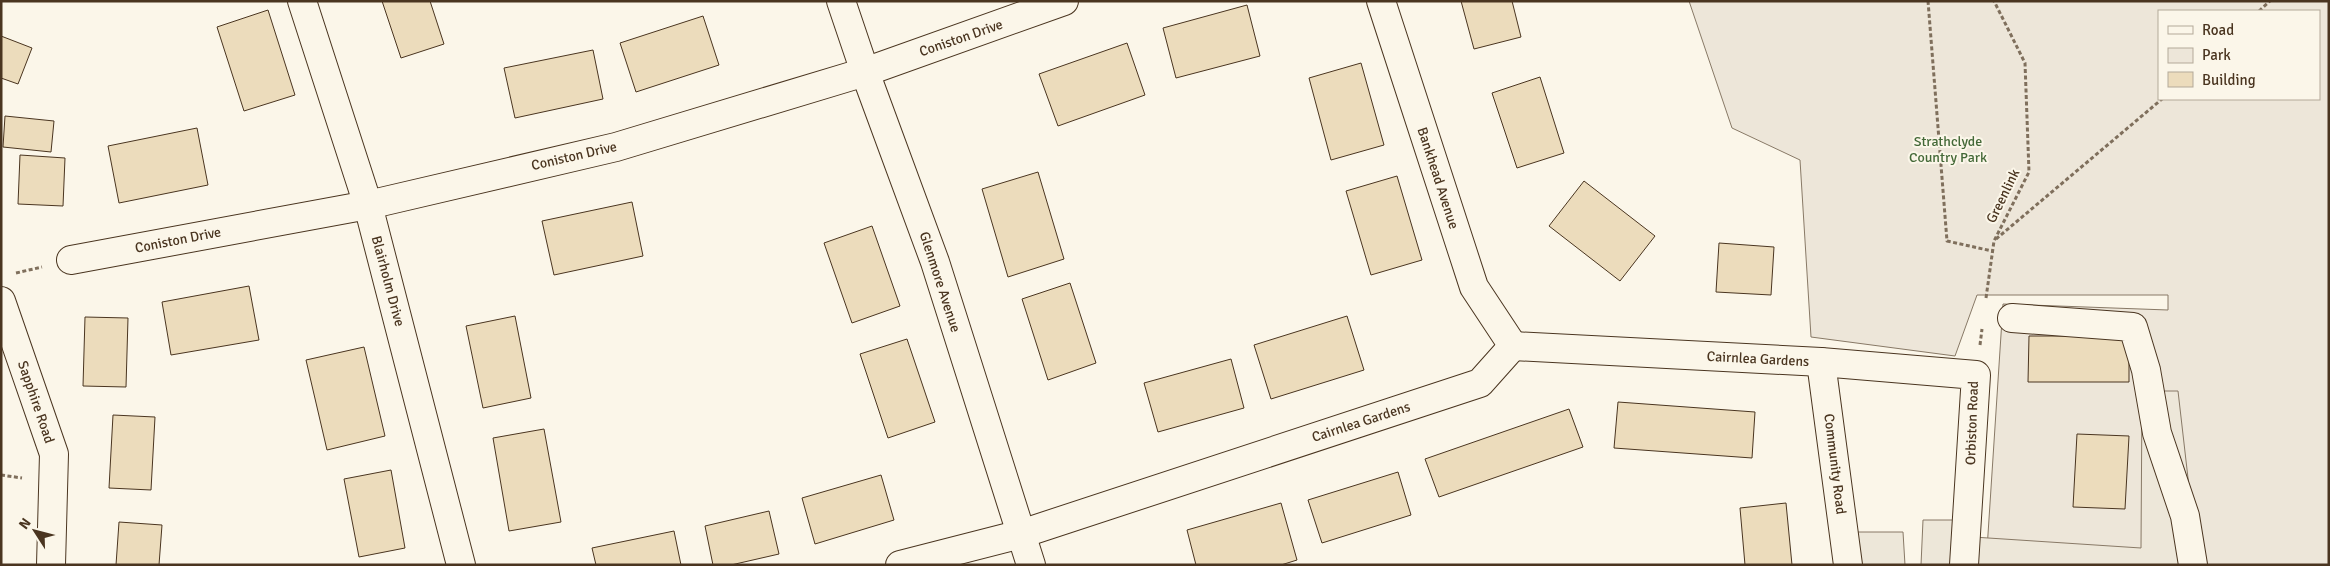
<svg xmlns="http://www.w3.org/2000/svg" width="2330" height="566" viewBox="0 0 2330 566" font-family="Signika,sans-serif">
<rect width="100%" height="100%" fill="#fbf6e9"/>
<path fill="#ede6d9" stroke="#887966" fill-rule="evenodd" d="M1689,1H2329V565H1986L2003,304L2168,310V295H1977L1955,356L1811,337L1800,160L1732,128ZM2159,11H2319V99H2159Z"/>
<g fill="#ede7d9" stroke="#887966">
<path d="M2142,391H2178L2198,565H1921L1923,520H1961L1973,537L2141,548Z"/>
<path d="M1843,532H1903L1905,565H1848Z"/>
</g>
<g fill="#ecdcbc" stroke="#4a3520">
<path d="M382,1H430L444,44L401,58Z"/>
<path d="M1461,1H1512L1521,37L1474,49Z"/>
<path d="M1247,5L1260,56L1176,78L1163,28Z"/>
<path d="M268,10L295,95L244,111L217,27Z"/>
<path d="M703,16L719,65L636,92L620,43Z"/>
<path d="M1,36L32,48L18,84L1,78Z"/>
<path d="M1127,43L1145,95L1058,126L1039,74Z"/>
<path d="M593,50L603,99L515,118L504,68Z"/>
<path d="M1361,63L1384,145L1331,160L1309,78Z"/>
<path d="M1540,77L1564,153L1517,168L1492,93Z"/>
<path d="M5,116L54,121L51,152L3,147Z"/>
<path d="M197,128L208,185L119,203L108,146Z"/>
<path d="M20,155L65,158L63,206L18,204Z"/>
<path d="M1038,172L1064,259L1008,277L982,189Z"/>
<path d="M1397,176L1422,260L1371,275L1346,191Z"/>
<path d="M1584,181L1655,236L1620,281L1549,226Z"/>
<path d="M632,202L643,256L554,275L542,221Z"/>
<path d="M872,226L900,306L852,323L824,243Z"/>
<path d="M1719,243L1774,247L1771,295L1716,292Z"/>
<path d="M1070,283L1096,363L1048,380L1022,299Z"/>
<path d="M249,286L259,340L171,355L162,302Z"/>
<path d="M515,316L531,398L483,408L466,326Z"/>
<path d="M1347,316L1364,370L1271,399L1254,345Z"/>
<path d="M85,317L128,318L126,387L83,386Z"/>
<path d="M2029,336H2129V382H2028Z"/>
<path d="M907,339L935,422L888,438L860,354Z"/>
<path d="M364,347L385,436L327,450L306,360Z"/>
<path d="M1231,359L1244,408L1158,432L1144,383Z"/>
<path d="M1618,402L1755,412L1752,458L1614,448Z"/>
<path d="M1569,409L1583,447L1439,497L1425,459Z"/>
<path d="M113,415L155,417L151,490L109,488Z"/>
<path d="M544,429L561,522L509,531L493,438Z"/>
<path d="M2077,434L2129,436L2125,509L2073,507Z"/>
<path d="M391,470L405,548L359,557L344,479Z"/>
<path d="M1398,472L1411,515L1322,543L1308,500Z"/>
<path d="M881,475L894,520L815,544L802,498Z"/>
<path d="M1281,503L1297,560L1281,565H1196L1187,530Z"/>
<path d="M1786,503L1792,565H1745L1740,508Z"/>
<path d="M769,511L779,554L731,565H713L705,526Z"/>
<path d="M119,522L162,525L159,565H116Z"/>
<path d="M674,531L681,565H596L592,548Z"/>
</g>
<g fill="none" stroke-linecap="round" stroke-linejoin="round">
<defs>
<g id="minor">
<path d="M302,1L368,205L461,565"/>
<path d="M841,1L865,72L935,262L1031,565"/>
<path d="M1381,1L1474,287L1513,346"/>
<path d="M71,260L368,205L616,147L865,72L1064,1"/>
<path d="M1,301L54,454L51,565"/>
<path d="M2012,318L2133,327L2146,370L2157,433L2185,516L2193,565"/>
<path d="M1513,346L1821,362L1976,375L1964,565"/>
<path d="M1821,362L1848,565"/>
<path d="M900,565L1021,534L1480,383L1513,346"/>
</g>
</defs>
<use href="#minor" stroke="#4a3520" stroke-width="30"/>
<g stroke="#7f6f5c" stroke-width="3" stroke-dasharray="4 2.5" stroke-linecap="butt">
<path d="M1928,1L1947,241L1992,251"/>
<path d="M2259,11L2270,1"/>
<path d="M1996,239L2162,99"/>
<path d="M16,273L42,267"/>
<path d="M1986,298L1994,241L2029,172L2025,63L1994,1"/>
<path d="M1980,345L1982,329"/>
<path d="M1,475L22,478"/>
</g>
<use href="#minor" stroke="#fbf6e9" stroke-width="28"/>
</g>
<g text-anchor="middle" dominant-baseline="central" stroke-width="4" stroke-linejoin="round" paint-order="stroke">
<g font-size="14" fill="#4a3520" stroke="#fbf6e9">
<text transform="translate(961 38) rotate(-19)">Coniston Drive</text>
<text transform="translate(574 156) rotate(-13)">Coniston Drive</text>
<text transform="translate(1438 178) rotate(72)">Bankhead Avenue</text>
<text transform="translate(2003 196) rotate(-64)">Greenlink</text>
<text transform="translate(178 240) rotate(-11)">Coniston Drive</text>
<text transform="translate(388 281) rotate(75)">Blairholm Drive</text>
<text transform="translate(940 282) rotate(72)">Glenmore Avenue</text>
<text transform="translate(1758 359) rotate(3)">Cairnlea Gardens</text>
<text transform="translate(36 402) rotate(71)">Sapphire Road</text>
<text transform="translate(1361 422) rotate(-18)">Cairnlea Gardens</text>
<text transform="translate(1972 423) rotate(-88)">Orbiston Road</text>
<text transform="translate(1835 464) rotate(83)">Community Road</text>
</g>
<g font-size="14" fill="#436837" stroke="#fbf6e9">
<text x="1948" y="141">Strathclyde<tspan x="1948" dy="16">Country Park</tspan></text>
</g>
</g>
<rect width="2330" height="566" fill="none" stroke="#4a3520" stroke-width="5"/>
<rect x="2158" y="10" width="162" height="90" fill="#fbf6e9" stroke="#b4a999"/>
<rect x="2168" y="26" width="25" height="8" fill="#fbf6e9" stroke="#b4a999"/>
<text x="2202" y="35" font-size="15" fill="#4a3520">Road</text>
<rect x="2168" y="48" width="25" height="15" fill="#ede6d9" stroke="#b4a999"/>
<text x="2202" y="60" font-size="15" fill="#4a3520">Park</text>
<rect x="2168" y="72" width="25" height="15" fill="#ecdcbc" stroke="#b4a999"/>
<text x="2202" y="85" font-size="15" fill="#4a3520">Building</text>
<g transform="translate(35 531) rotate(306)" stroke="#fbf6e9" stroke-width="4" paint-order="stroke">
<path d="M0-4L9 19L0 12L-9 19Z" fill="#4a3520"/>
<text y="-8" font-size="14" font-weight="bold" text-anchor="middle" fill="#4a3520">N</text>
</g>
</svg>
